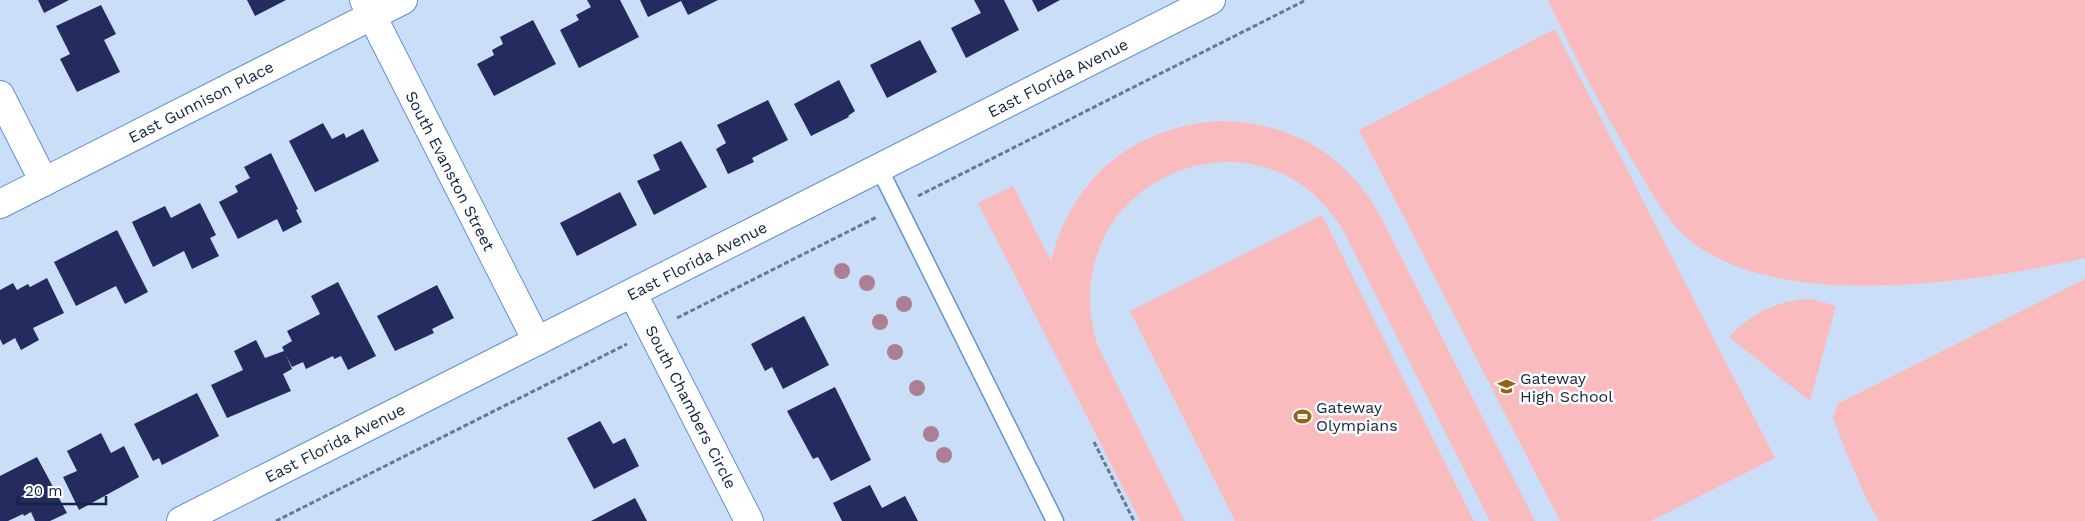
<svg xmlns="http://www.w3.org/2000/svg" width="2085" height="521" viewBox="0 0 2085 521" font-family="'Work Sans',sans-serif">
<rect width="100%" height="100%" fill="#cadef8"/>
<g fill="#fabbbe">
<path d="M1548,0H2085V258C1980,282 1784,313 1692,242C1666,222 1651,191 1634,163C1603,110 1574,56 1548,0Z"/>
<path d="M1555,29L1775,458L1651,521H1560L1359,130Z"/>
<path d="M1215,121C1289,121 1345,152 1381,217L1535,521H1490L1345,234C1266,91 1049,178 1097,344L1185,521H1140L978,203L1013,186L1051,261C1073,178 1129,130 1215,121Z"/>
<path d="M1322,215L1474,521H1235L1130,311Z"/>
<path d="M2085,279V521H1879L1866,498L1846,452L1833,418L1837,404Z"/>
<path d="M1811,299L1836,306L1810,401L1729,337C1751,313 1778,300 1811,299Z"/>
</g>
<g fill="#252a5f">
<path d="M38,0H69L44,13Z"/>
<path d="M247,0H286L255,16Z"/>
<path d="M587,0H620L639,37L579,68L560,30L579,20L576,15L591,7Z"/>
<path d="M640,0H718L688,15L681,1L648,17Z"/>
<path d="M974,0H1004L1019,30L966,58L951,28L981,13Z"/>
<path d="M1032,0H1060L1038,12Z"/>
<path d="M101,5L116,34L104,40L120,72L77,92L60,59L70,54L56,26Z"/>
<path d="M533,20L556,64L494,96L477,64L494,55L492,50L503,44L500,37Z"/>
<path d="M920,40L937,72L887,98L870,65Z"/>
<path d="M839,80L855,111L848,116L849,117L811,136L794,104Z"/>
<path d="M768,100L788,140L752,158L754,162L728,174L716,149L726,143L717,125Z"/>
<path d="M323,123L332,139L344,133L346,138L363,129L379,161L315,192L289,141Z"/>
<path d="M681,141L707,187L654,215L637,181L660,170L653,155Z"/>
<path d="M271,153L298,209L296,210L302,222L283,232L277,219L238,239L219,202L238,192L235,186L250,178L244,167Z"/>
<path d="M620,192L637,225L577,256L560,223Z"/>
<path d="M200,203L216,235L210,238L219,256L192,269L184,251L153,267L132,222L165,206L171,218Z"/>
<path d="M117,230L148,292L125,304L116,286L76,306L54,262Z"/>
<path d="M47,278L64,313L33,328L39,340L21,350L15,338L3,345L0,339V290L13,283L17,290L28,284L30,287Z"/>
<path d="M338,282L376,356L348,370L341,356L334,359L333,356L306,369L303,362L292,367L286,355L292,369L283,374L291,391L227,418L211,385L243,370L234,351L256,340L265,358L284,351L282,347L292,341L287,331L320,314L311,296Z"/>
<path d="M437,285L454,318L432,329L434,333L395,351L377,316Z"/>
<path d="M804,316L829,365L783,389L772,367L765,371L751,344Z"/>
<path d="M835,387L871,460L831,481L818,457L813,459L787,411Z"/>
<path d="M197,393L219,436L162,465L159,458L153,461L134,424Z"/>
<path d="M600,421L613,444L625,438L639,466L594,489L567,438Z"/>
<path d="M101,433L111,453L124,446L139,477L79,510L63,477L77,471L67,451Z"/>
<path d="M37,457L67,513L50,521H35L31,512L24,516L23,514L8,521H0V476Z"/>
<path d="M870,485L882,508L905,496L918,521H842L833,503Z"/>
<path d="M635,498L647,521H591Z"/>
</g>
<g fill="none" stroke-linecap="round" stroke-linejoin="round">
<defs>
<path id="service" d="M879,168L1055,521"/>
<g id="minor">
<path d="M364,0L537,341"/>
<path d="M0,95L44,182"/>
<path d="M0,204L403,0"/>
<path d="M633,294L749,521"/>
</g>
<path id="tertiary" d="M181,521L1211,0"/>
</defs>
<use href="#service" stroke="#6392d1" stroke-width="19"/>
<use href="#minor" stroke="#6392d1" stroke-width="30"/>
<use href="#tertiary" stroke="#6392d1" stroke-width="30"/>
<g stroke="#667993" stroke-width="3" stroke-dasharray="5 2.5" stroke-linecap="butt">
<path d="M918,196L1306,0"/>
<path d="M677,318L877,217"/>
<path d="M1094,442L1134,521"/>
<path d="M276,521L627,344"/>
</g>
<use href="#service" stroke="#fff" stroke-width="16"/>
<use href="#minor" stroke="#fff" stroke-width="28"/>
<use href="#tertiary" stroke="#fff" stroke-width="28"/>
</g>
<g fill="#aa8092">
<circle cx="842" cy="271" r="8"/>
<circle cx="867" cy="283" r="8"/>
<circle cx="904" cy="304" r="8"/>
<circle cx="880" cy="322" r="8"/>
<circle cx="895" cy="352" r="8"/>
<circle cx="917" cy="388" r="8"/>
<circle cx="931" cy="434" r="8"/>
<circle cx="944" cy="455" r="8"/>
</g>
<defs>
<symbol id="school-bare" viewBox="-9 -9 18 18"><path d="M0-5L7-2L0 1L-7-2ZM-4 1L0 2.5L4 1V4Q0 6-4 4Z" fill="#926511" stroke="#fdfdfd" stroke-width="2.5" paint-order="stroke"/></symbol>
<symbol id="stadium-bare" viewBox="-9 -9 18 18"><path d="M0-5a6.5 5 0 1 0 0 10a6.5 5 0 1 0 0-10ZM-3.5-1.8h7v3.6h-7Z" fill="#926511" stroke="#fdfdfd" stroke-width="2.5" paint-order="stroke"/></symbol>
</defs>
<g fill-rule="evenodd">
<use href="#school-bare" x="1494" y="374" width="25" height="25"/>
<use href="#stadium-bare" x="1290" y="404" width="25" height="25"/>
</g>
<g text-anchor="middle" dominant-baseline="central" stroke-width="5" stroke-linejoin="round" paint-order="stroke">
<g font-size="16" fill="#132640" stroke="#fdfdfd">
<text transform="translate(1058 78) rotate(-27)">East Florida Avenue</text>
<text transform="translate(201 102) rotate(-27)">East Gunnison Place</text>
<text transform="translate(450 171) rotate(63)">South Evanston Street</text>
<text transform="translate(697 261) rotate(-27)">East Florida Avenue</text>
<text transform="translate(691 407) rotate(63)">South Chambers Circle</text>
<text transform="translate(335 443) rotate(-27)">East Florida Avenue</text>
</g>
<g font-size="16" fill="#132640" stroke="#fdfdfd" text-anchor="start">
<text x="1520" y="378">Gateway<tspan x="1520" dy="18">High School</tspan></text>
<text x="1316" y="407">Gateway<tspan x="1316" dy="18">Olympians</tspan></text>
</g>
</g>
<path d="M18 496v8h88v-8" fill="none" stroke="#132640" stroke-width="2.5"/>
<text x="25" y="496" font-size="15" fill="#132640" stroke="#fdfdfd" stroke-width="4" paint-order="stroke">20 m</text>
</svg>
